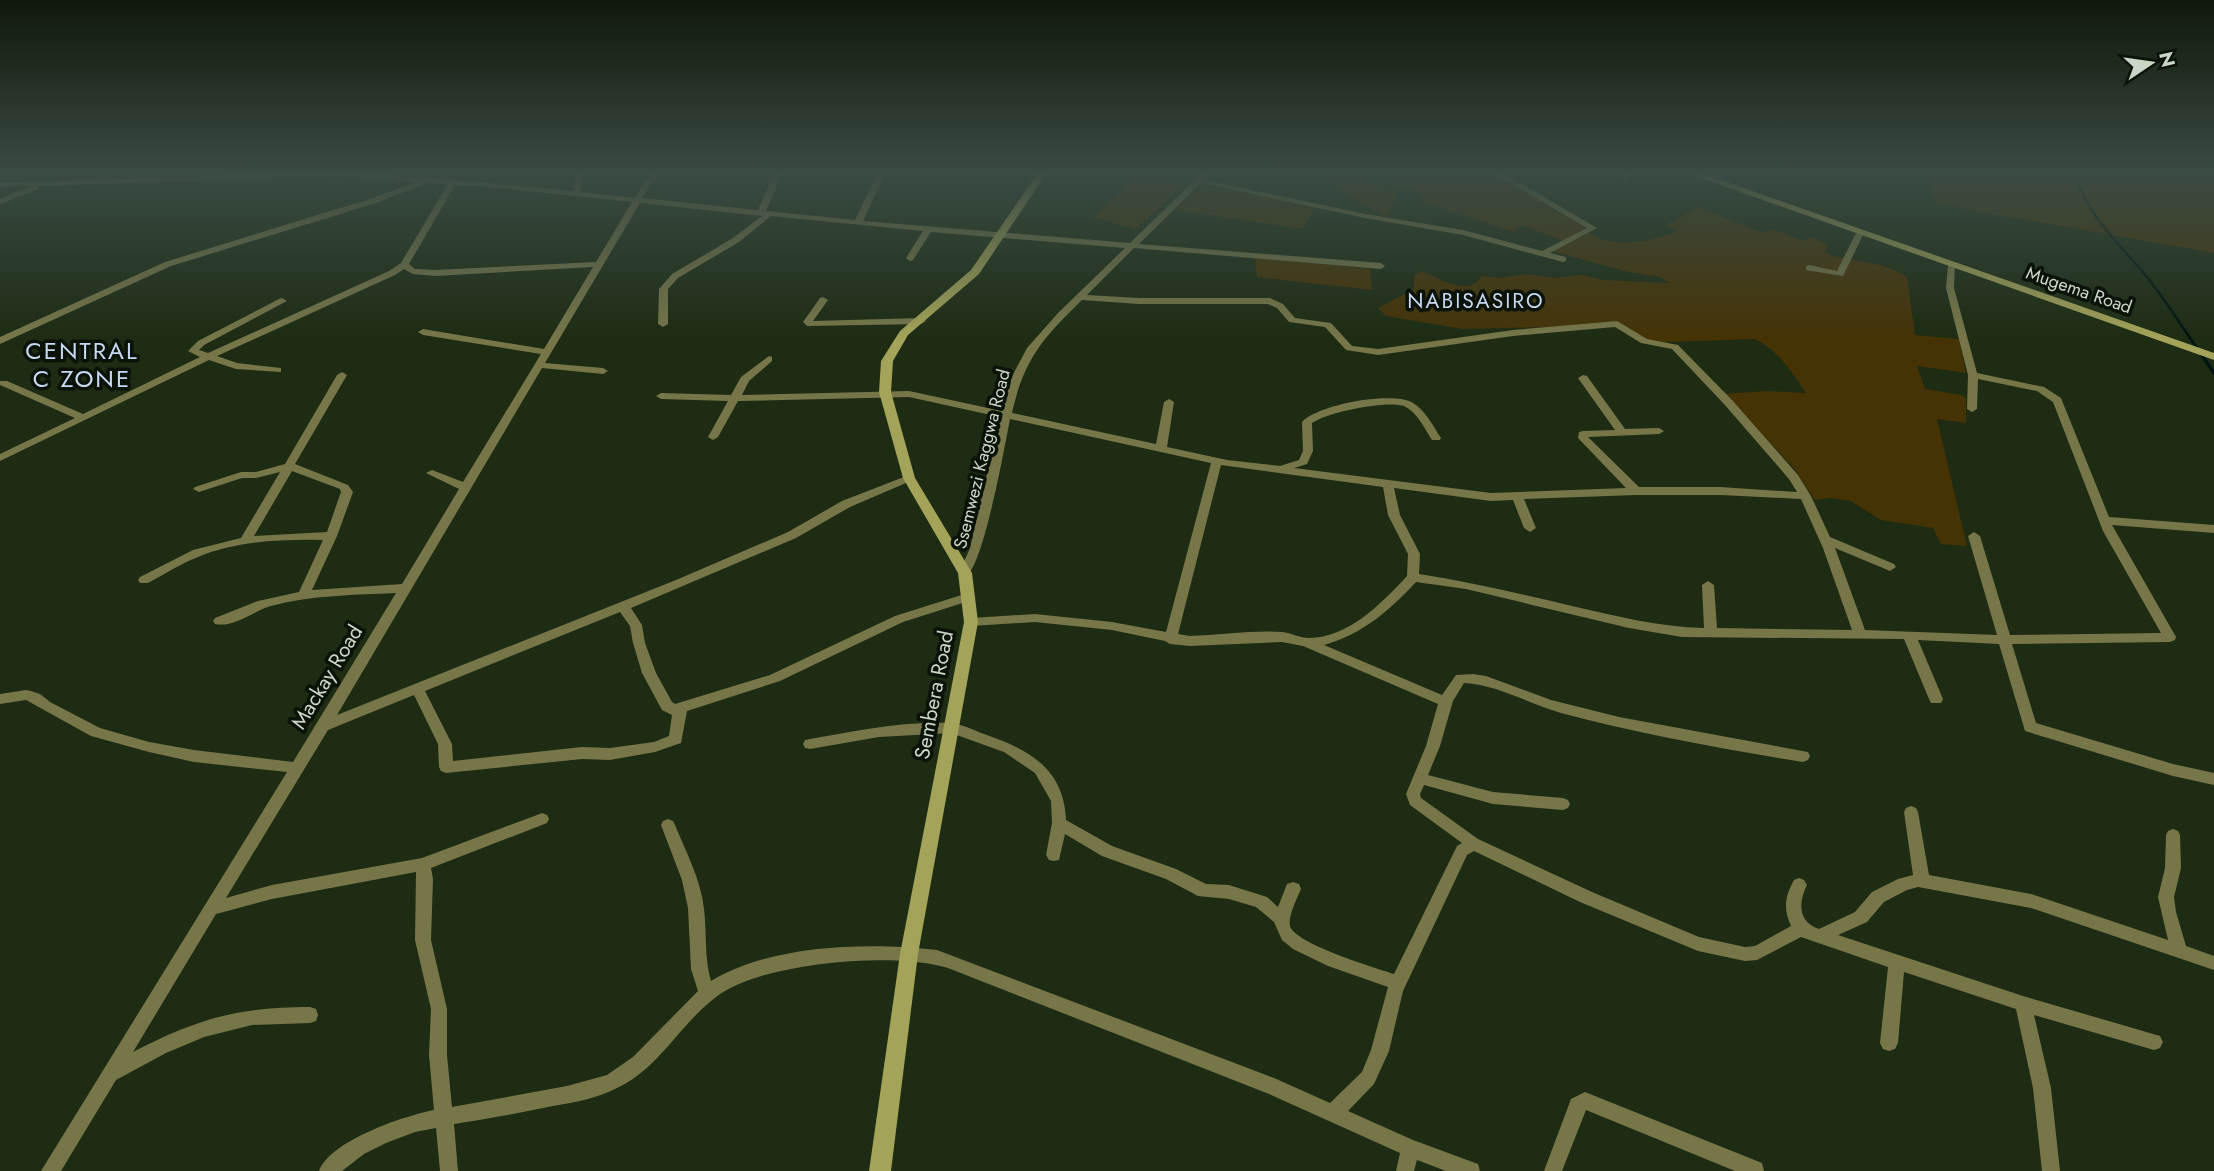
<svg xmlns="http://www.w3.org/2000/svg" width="2214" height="1171" viewBox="0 0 2214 1171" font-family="Jost,sans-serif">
<rect width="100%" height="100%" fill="#1d2c13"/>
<g fill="#453306">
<path d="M1317,174H1348L1398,194L1386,218Z"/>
<path d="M1398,174H1494L1534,198L1543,200L1556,211L1576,212C1579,218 1582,227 1587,231C1610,251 1653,241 1678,231L1666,225L1698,207L1763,233L1771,229L1804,241L1810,237L1827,243L1826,252L1831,255C1857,263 1884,261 1907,277L1915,335L1959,339L1966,373L1917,366L1925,389L1962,395L1966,399V423L1937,419L1967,546L1941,544L1933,528L1881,520L1851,501L1832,498L1815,500L1793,467L1724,394L1766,391L1806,393C1791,371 1779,351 1755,339L1642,343L1620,325L1463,329L1386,316L1378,308L1414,289V275L1423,271C1440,279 1468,298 1482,276L1500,278L1526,274L1555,278L1581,275L1604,280L1670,283L1661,277L1629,272L1559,253L1553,251L1562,245L1561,240L1522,225L1513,232L1423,202V196L1408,189L1400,192L1387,186Z"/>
<path d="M1925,174H2214V253L1937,204Z"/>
<path d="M1136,176L1184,184L1136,229L1093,217Z"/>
<path d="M1203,185L1315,206L1303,229L1176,210Z"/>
<path d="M1255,257L1370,269L1372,290L1257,277Z"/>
</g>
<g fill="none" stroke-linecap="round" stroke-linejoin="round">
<path stroke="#001411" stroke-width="2.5" d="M2075,174C2088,217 2119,243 2146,276C2165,299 2180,324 2197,348"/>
<path stroke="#001411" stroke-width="3.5" d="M2201,354L2214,373"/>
<g fill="#767649" fill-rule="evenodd">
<path d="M250,174H378L479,182L573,191L576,174H584L580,192L635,198L649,174H657L642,198L758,210L774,174H782L766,211L855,220L877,174H885L863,221L1130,243L1201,174H1210L1205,180L1365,214L1463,230L1542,251L1587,228L1495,174H1505L1597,228L1550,253L1566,257V261L1563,262L1463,235L1365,218L1201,183L1139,244L1381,263L1385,266L1381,269L1134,248L1087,295L1139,298H1270L1283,304L1295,318L1331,323L1352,346L1378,349L1513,330L1617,321L1647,339L1678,345L1732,400L1798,475L1811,496L1830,537L1894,564L1896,567L1890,571L1835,548L1865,630L1997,635L1968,536L1974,532L1980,536L2010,635L2161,633L2103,531L2053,402L2037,391L1978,379L1977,409L1972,412L1967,409L1968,375L1946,288L1948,265L1955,263L1954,288L1977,373L2044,387L2061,398L2109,517L2214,525V533L2112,525L2176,637L2175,640L2170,642L2012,644L2036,723L2173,764L2214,773V785L2173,776L2025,731L1999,644L1918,640L1943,699L1941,703H1931L1929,699L1904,639L1682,637L1629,628L1466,589L1416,582C1390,610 1363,634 1324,645L1442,695L1456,675L1473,674L1486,676L1551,700L1619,717L1808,752L1810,756L1808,760L1803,762C1722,749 1641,734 1561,713C1529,704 1499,685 1464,683L1453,701L1440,746L1428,775L1493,792L1563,798L1568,800L1570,804L1568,808L1563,810L1493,804L1424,785L1420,794L1421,798L1478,839L1592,892L1699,937L1745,947L1755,946L1791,926C1783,909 1785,896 1794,880L1799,878L1804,880L1807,885C1798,903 1798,922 1819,929L1855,912L1872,892L1898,879L1913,875L1904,812L1906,808L1911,806L1916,808L1918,812L1929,875L2031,894L2168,940L2158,897L2165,868L2166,835L2168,831L2173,829L2178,831L2180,835L2181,868L2174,897L2176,912L2186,946L2214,956V970L2031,908L1918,887L1907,890L1884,902L1867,922L1838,935L2023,996L2160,1036L2163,1042L2160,1048L2154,1050L2034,1015L2051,1088L2060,1171H2042L2033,1088L2016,1009L1904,972L1898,1043L1895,1049L1889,1051L1883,1049L1880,1043L1888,967L1801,937L1757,960L1745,961L1698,951L1580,902L1474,851L1467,855L1403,991L1389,1051L1374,1084L1348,1111L1413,1140L1478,1164L1480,1171H1446L1417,1160L1414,1171H1396L1400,1153L1269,1094L948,968C895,951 761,962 716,997C680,1024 660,1067 619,1087C599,1098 576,1102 553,1106C520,1113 487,1119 454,1124L458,1171H440L436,1128L415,1132L386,1143L364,1154L342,1171H319C331,1140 404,1116 434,1110L429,1055L431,1009L415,940L416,872L272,899L216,914L133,1052C197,1019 237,1007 310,1007L316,1009L318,1015L316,1021L310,1023L252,1025L204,1037L166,1053L116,1080L61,1171H41L287,772L194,762L149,752L91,736L26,700L0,704V694L26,690L31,691L40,694L50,702L100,728L149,742L194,750L293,762L396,593C355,595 312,595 271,606C253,611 234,628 215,624L213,621L215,618L258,601L299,592L323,540C282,539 236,541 198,557C180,564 165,574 148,583H140L138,580L140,577L193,550L241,538L280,472L256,478H242L199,492L193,489L195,487L241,472H256L285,464L337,375L342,372L347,375L295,464L348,485L353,492L337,536L312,590L402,584L459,489L426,473L432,470L463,482L541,354L423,335L418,332L423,329L544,349L593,267L435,276L413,274L404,269L395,275L217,356L237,363L281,368V372L236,369L209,360L0,461V454L75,418L0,385V381H7L83,414L200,357L188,351L198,341L279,299L282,298L287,301L204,345L199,350L208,353L389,271L401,263L448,184L426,183L379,202L171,266L0,344V337L165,262L373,198L416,182L337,176L38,186V189L0,204V199L30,186L0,187V183ZM455,185L479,186L632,202L596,262L435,270L415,269L409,264ZM640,203L762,216L733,238L672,274L659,289L658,324L663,327L668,324V289L678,278L739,242L771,216L923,231L906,258L910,261L913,260L931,232L1125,248L1058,313L1027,348L1008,384L1002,411L909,391L742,395L749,381L772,361V357L769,356L741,377L731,395L661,393L656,396L661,399L728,401L708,437L713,440L718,437L738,401L909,397L1000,417L970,548L959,573L965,577C983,569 1005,445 1010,419L1211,463L1166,632L1112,622L1035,614L971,618L965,622L971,626L1035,622L1112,630L1165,641L1170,644L1190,646L1282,642L1303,646L1438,704L1426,746L1406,794L1410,805L1462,843L1457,846L1394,974C1376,968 1295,944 1290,926C1288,915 1297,899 1301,889L1299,884L1293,882L1287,884L1278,907L1267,897L1229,885L1206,884L1176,869L1112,846L1066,820C1064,768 1028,749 984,734C973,730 960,723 949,723C902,721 855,731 810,739L805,740L803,744L805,748L810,749L879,737L951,733L1004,752L1035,773L1051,801L1052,823L1046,855L1049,860L1054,861L1059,860L1065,834L1102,856L1166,879L1198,896L1229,899L1256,907L1274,922L1282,940L1293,949L1328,966L1388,987L1371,1050L1362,1072L1330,1103L1274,1078L937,950C868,942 772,944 711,981C704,958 707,933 704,909C701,880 686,852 675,825L673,821L668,819L663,821L661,825L682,880L688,908L691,969L698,991L633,1057L607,1075L567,1086L452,1107L447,1055V1009L431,940L433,879L431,868L547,823L549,819L547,815L542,813L537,815L422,858L272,885L226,898L328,730L414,695L438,744L439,767L441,771L446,773L582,759L610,760L655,752L681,743L687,711L780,681L903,622L972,600L974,597L968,593L895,616L770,675L675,704L672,702L656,673L645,643L642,625L631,608L796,538L850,507L913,480L915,478L913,476L909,475L842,501L788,532L676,580L337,715L542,368L603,374L608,371L603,368L545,363ZM1082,300L1139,304H1268L1277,308L1289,322L1325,327L1346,350L1378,355L1513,336L1615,327L1641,343L1672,349L1724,404L1789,479L1797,492L1720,487H1639L1588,437L1659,434L1664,431L1659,428L1625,429L1587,376L1583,375L1578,378L1615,430L1583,431L1579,432L1578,438L1626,488L1491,493L1294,468L1307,464L1313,451L1312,423C1327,412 1387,400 1404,406C1417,412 1425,429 1432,440H1440L1441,438C1433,426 1426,411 1413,403C1393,391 1319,404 1302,422L1303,451L1299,460L1280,466L1227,460L1167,447L1174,402L1169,399L1164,402L1156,444L1012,413C1024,359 1043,338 1082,300ZM1221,465L1383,487L1388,515L1408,554L1407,576C1382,603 1348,638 1309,638C1300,638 1291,633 1282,632C1255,630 1218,635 1190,636L1178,634ZM292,471L340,489L341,492L327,532L254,536ZM1394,488L1491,501L1513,500L1524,528L1530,532L1536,528L1524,499L1636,495H1720L1801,499L1823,548L1852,630L1717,628L1714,585L1708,581L1702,585L1704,628C1659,627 1616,616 1572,606C1521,594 1471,582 1419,574L1420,554L1400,515ZM620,612L630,626L633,643L642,673L662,710L672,715L669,736L654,742L610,748L582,747L453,761L452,744L425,691Z"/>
<path d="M1622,174H1630L1628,180H1625L1621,178Z"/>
<path d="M1857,231L1864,233L1843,276L1806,270V266L1809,265L1837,271Z"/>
<path d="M823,297L828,300L813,321L921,318L926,321L921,324L807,326L803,322L820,298Z"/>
<path d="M1585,1092L1762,1163L1764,1171H1735L1586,1110L1562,1171H1544L1571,1099Z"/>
</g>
<g fill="#a3a359" fill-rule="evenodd">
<path d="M1037,174H1046L979,274L908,335L893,361L891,392L915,478L972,573L978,622L918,954L891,1171H869L900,954L964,622L958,573L903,478L879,392L881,361L900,331L971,270Z"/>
<path d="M1690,174H1704L2214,353V360Z"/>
</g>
</g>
<linearGradient id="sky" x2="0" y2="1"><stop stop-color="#10180a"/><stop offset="0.51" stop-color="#3a4b44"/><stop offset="1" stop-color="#3a4b44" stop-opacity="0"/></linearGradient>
<rect width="2214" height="338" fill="url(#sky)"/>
<g text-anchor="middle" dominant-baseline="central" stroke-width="7" stroke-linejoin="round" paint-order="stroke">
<g font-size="18" fill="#ccd6c6" stroke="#0b1207">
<text transform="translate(2079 290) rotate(19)">Mugema Road</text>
<text transform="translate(982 459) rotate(-76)">Ssemwezi Kaggwa Road</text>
</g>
<g font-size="21" letter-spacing="2" fill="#c7d8f2" stroke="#0b1207">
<text x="1476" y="301">NABISASIRO</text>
</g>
<g font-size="21" fill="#ccd6c6" stroke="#0b1207">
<text transform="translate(327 677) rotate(-59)">Mackay Road</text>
<text transform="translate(934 695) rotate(-79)">Sembera Road</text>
</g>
<g font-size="24" letter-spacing="2" fill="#c7d8f2" stroke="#0b1207">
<text x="82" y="350">CENTRAL<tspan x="82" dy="28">C ZONE</tspan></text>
</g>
</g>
<g transform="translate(2151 63) rotate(77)" stroke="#0b1207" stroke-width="5" paint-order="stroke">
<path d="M0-5L12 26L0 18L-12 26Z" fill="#ccd6c6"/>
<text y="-10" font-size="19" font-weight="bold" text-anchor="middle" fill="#ccd6c6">N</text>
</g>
</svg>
